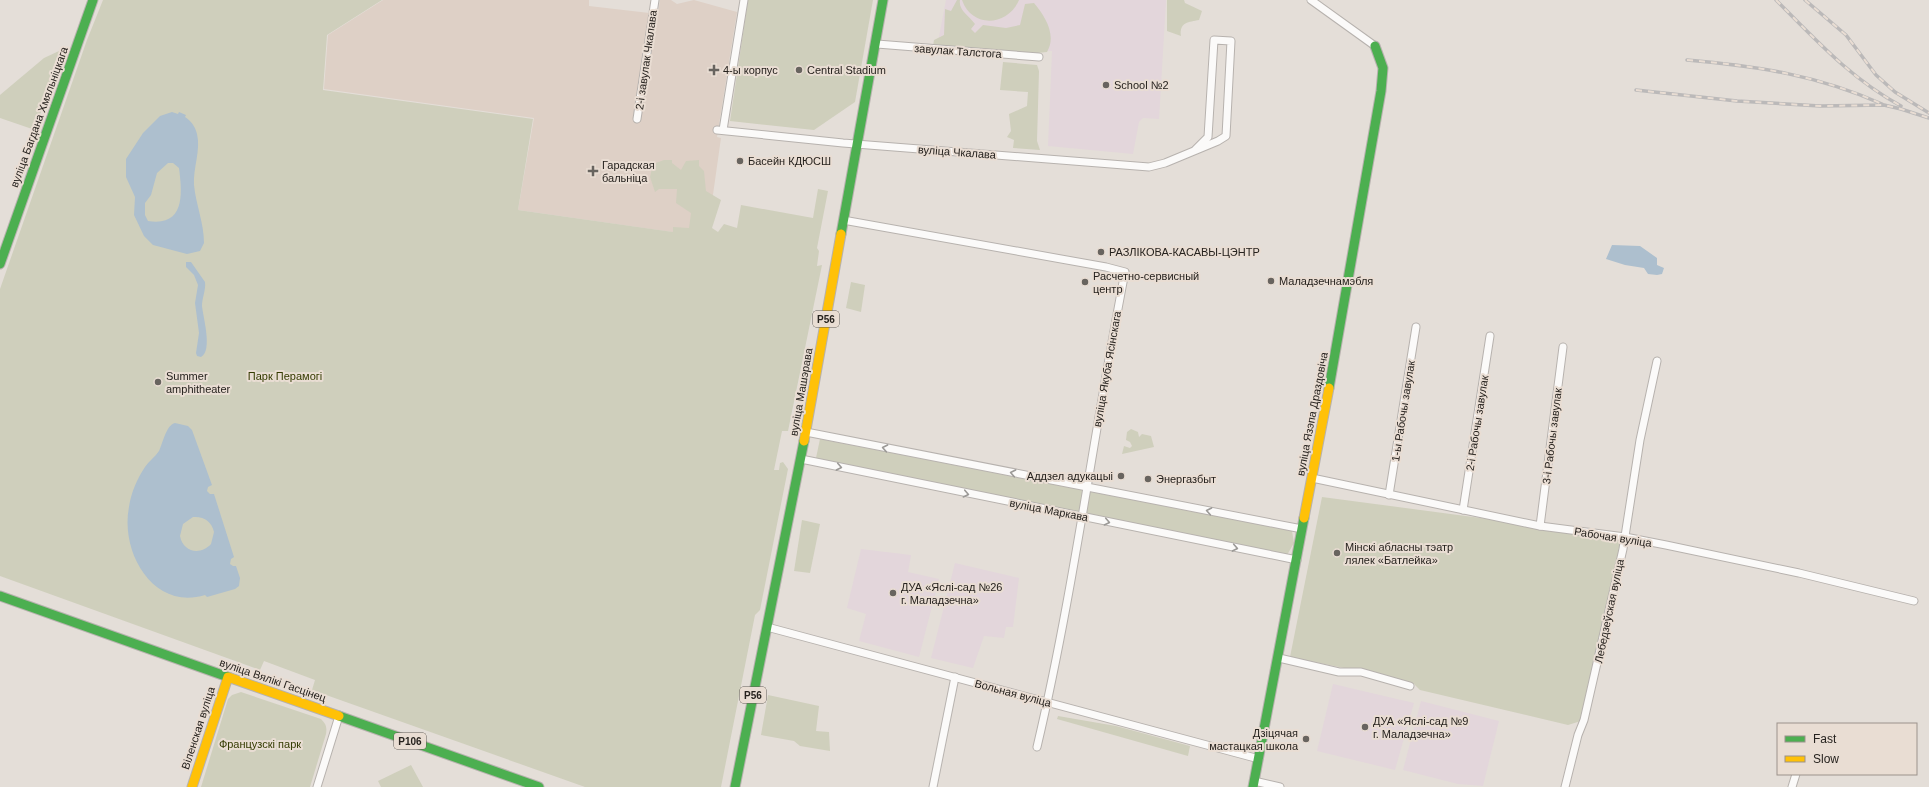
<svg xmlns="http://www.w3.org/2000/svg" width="1929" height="787" viewBox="0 0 1929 787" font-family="Arial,sans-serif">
<rect width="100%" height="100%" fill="#e4ded8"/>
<g fill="#e3d6db">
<path d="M946,0H1166L1159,119L1143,118L1139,122L1133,154L1048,146L1052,51L938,42Z"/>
<path d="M861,549L911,555L908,572L939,579L919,657L859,641L866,614L847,608Z"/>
<path d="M955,563L1019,578L1013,627H1006L1004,638L984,636L973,668L931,658Z"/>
<path d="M1333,684L1414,703L1395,770L1317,751Z"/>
<path d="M1421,701L1499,721L1483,786L1458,784L1403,770Z"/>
</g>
<path fill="#ded0c6" d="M383,0H589V6L658,14L660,0H671L677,4L694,0L737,12L717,137L721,138L707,237L518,210L534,118L324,89L328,35Z"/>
<g fill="#cfcfbc">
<path d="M103,0H382L327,35L323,90L533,119L518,210L673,232V227L689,228L691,213L676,203L677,189H659L655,192L650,177L653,164L664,160H672V163L681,170L686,161L699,160V166L704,171L706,191L721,200L712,228L718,232L724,224L737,228L741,205L813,218L818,189L828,191L817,248L819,251L817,266L822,265L788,431H782L774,470H779L780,463L783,462L788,469L760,610L755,615L721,787H585L312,690L315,680L264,661L260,670L0,576V289L87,40Z"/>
<path d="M748,0H873L855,102L814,130L730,121Z"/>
<path d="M957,0H960C958,10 969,16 975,24L971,29L975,33L983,25L1006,28L1020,25L1025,4L1034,3C1045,16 1057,35 1047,52L1037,53L979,49L970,47L963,49L933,46L934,40L944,35L945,9L951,11Z"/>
<path d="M962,0H1019C1008,26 972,29 962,0Z"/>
<path d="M1167,0H1184L1185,3L1202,11L1199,20C1189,22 1179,22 1181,36L1167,31Z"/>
<path d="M59,51L61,52L35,130L0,118V95L44,58Z"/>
<path d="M1003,62L1037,65L1039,71L1037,141L1040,150L1013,148L1014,140L1007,137L1011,131L1009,114L1027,106L1028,92L1000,90Z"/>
<path d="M851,282L865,285L861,312L846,308Z"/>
<path d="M1131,429L1138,432L1139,437L1142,434L1151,436L1154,447L1122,454L1124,446L1130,448L1132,446L1130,442L1126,440L1127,432Z"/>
<path d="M820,439L1292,531L1294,543L1287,555L816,458Z"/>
<path d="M1322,497L1625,537L1584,720L1568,725L1420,690L1414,684L1403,680L1290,657Z"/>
<path d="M802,520L820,524L810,573L794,571Z"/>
<path d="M241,692L321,719C326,724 327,727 326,734L310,787H201L228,699L232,695Z"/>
<path d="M768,695L819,706L816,731L829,732L830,751L800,746L794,741L761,735Z"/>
<path d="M1058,716L1116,726L1190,746L1188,756L1057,719Z"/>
<path d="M411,765L423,787H381L378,781Z"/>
</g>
<g fill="#adbfce" fill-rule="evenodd">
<path d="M172,112L178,114L179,112L186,115L185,117C191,121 195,126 197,134C201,150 193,168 194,185C196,205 204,223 204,243L200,251L187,254L153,245L144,236L134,215L135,197L126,177V159L143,133L160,116ZM168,163H173L179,168C182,192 186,227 148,221L145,215V203L151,195L157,173Z"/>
<path d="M1612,245L1640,246L1657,258V265L1664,268L1662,274L1657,275L1648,274L1644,268L1625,265L1606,259Z"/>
<path d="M186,262H191L205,282C206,290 202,298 202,306C203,317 213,351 201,357L197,356L196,353L199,333L195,303L198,285L194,275L186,267Z"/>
<path d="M175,423L188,426L192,430L212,485L208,487L207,491L210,494H214L234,557L231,559L230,564L233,566H236L240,578L239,586L235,589L207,597L205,595C153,611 120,552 129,507C131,493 137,479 145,467C149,461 155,457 159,451C163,443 166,425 175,423ZM193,517C204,516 212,522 214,532L211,544C200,556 183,552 180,536L183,524Z"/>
</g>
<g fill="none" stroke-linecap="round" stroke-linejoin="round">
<defs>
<g id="street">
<path d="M1311,0L1375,46"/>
<path d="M877,44L1039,57"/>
<path d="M637,119L655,0"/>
<path d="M717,130L843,143L1149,167L1165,163L1218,141L1226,136L1231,41L1214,40L1208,137L1195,150"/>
<path d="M723,130L744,0"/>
<path d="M843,220L1106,267L1125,272C1094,430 1074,590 1037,747"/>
<path d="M806,432L1302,529"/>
<path d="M801,459L1297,560"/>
<path d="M1312,478L1540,526L1625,537L1666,545L1799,573L1914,601"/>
<path d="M1389,495L1416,327"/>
<path d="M1463,510L1490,336"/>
<path d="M1540,526L1563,347"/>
<path d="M767,627L1259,759"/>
<path d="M1279,658L1339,672H1361L1410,686"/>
<path d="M1254,781L1280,787"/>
<path d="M317,787L339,716"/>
<path d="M933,787L955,677"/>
<path d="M1565,787L1578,735L1584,720L1623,549L1640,440L1657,361"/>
<path d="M1792,787L1796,774"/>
</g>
<g id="fast">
<path d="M841,234L883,0"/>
<path d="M0,264L93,0"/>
<path d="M1329,388L1381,91L1383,68L1375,46"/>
<path d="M0,596L228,677"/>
<path d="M339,716L539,787"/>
<path d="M735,787L804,441"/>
<path d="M1253,787L1304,518"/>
</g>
<g id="slow">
<path d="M804,441L841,234"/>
<path d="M1304,518L1329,388"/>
<path d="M192,787L228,677L339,716"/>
</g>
</defs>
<use href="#street" stroke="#b7b2ae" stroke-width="9"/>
<use href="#fast" stroke="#b7b2ae" stroke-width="11"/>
<use href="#slow" stroke="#b7b2ae" stroke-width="11"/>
<use href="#street" stroke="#fbfaf9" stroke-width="7"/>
<use href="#fast" stroke="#4caf50" stroke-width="9"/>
<use href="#slow" stroke="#ffc107" stroke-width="9"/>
<defs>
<g id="rail">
<path d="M1776,0C1816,40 1850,78 1901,106"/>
<path d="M1805,0L1846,35L1876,75L1895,92L1929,113"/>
<path d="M1687,60C1757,66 1817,75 1882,104"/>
<path d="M1636,90L1737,101L1820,106L1884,105L1901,109L1929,118"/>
</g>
</defs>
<use href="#rail" stroke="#bbb9b9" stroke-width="3.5"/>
<use href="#rail" stroke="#e9ddd3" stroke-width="2" stroke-dasharray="6" stroke-linecap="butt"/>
</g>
<defs><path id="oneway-chevron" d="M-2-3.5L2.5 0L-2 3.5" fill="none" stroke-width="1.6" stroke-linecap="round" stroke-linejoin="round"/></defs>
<g stroke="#9b9996">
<use href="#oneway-chevron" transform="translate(885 448) rotate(-169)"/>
<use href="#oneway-chevron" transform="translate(839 467) rotate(11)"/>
<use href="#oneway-chevron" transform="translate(1013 473) rotate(-169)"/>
<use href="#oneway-chevron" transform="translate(966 494) rotate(12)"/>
<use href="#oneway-chevron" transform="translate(1209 511) rotate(-169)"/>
<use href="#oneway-chevron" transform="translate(1107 522) rotate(12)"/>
<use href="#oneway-chevron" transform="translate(1235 548) rotate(11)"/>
</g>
<g fill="#68645f" stroke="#e9ddd3" stroke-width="1.5">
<path d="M712 64h4v4h4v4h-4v4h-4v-4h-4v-4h4z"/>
<circle cx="799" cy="70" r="4"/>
<circle cx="1106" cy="85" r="4"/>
<circle cx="740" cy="161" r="4"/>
<path d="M591 165h4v4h4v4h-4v4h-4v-4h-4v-4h4z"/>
<circle cx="1101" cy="252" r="4"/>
<circle cx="1271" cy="281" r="4"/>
<circle cx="1085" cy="282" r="4"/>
<circle cx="158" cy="382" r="4"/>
<circle cx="1121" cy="476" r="4"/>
<circle cx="1148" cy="479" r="4"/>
<circle cx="1337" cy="553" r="4"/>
<circle cx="893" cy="593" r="4"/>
<circle cx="1365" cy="727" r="4"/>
<circle cx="1306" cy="739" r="4"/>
</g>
<g text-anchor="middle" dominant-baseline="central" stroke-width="4" stroke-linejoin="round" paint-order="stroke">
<g fill="#e9ddd3" stroke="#605a54" stroke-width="1">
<rect x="813" y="311" width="26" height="16" rx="3"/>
<rect x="740" y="687" width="26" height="16" rx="3"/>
<rect x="394" y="733" width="32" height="16" rx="3"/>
</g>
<g font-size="10" font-weight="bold" fill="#26221e">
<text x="826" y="319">Р56</text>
<text x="753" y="695">Р56</text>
<text x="410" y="741">Р106</text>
</g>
<g font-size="11" fill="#26221e" stroke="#e9ddd3">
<text transform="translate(958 51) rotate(4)">завулак Талстога</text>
<text transform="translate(646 60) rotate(-82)">2-і завулак Чкалава</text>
<text transform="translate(39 117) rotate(-70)">вуліца Багдана Хмяльніцкага</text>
<text transform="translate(957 152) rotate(4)">вуліца Чкалава</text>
<text transform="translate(1107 369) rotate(-80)">вуліца Якуба Ясінскага</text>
<text transform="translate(801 392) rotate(-80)">вуліца Машэрава</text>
<text transform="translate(1403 411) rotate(-81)">1-ы Рабочы завулак</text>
<text transform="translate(1312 414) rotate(-79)">вуліца Язэпа Драздовіча</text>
<text transform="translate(1477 423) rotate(-81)">2-і Рабочы завулак</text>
<text transform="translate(1552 436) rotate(-83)">3-і Рабочы завулак</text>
<text transform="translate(1049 510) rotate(11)">вуліца Маркава</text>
<text transform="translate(1613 537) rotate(9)">Рабочая вуліца</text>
<text transform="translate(1609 611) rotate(-78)">Лебедзеўская вуліца</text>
<text transform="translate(273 680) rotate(19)">вуліца Вялікі Гасцінец</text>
<text transform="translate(1013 693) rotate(15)">Вольная вуліца</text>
<text transform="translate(198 728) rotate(-72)">Віленская вуліца</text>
</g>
<g font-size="11" fill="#26221e" stroke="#e9ddd3" text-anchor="start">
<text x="723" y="70">4-ы корпус</text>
<text x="807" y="70">Central Stadium</text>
<text x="1114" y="85">School №2</text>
<text x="748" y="161">Басейн КДЮСШ</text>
<text x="602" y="165">Гарадская<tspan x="602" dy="13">бальніца</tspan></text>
<text x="1109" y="252">РАЗЛІКОВА-КАСАВЫ-ЦЭНТР</text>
<text x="1093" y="276">Расчетно-сервисный<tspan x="1093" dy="13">центр</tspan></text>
<text x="1279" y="281">Маладзечнамэбля</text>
<text x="166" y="376">Summer<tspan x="166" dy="13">amphitheater</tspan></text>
<text x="1113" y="476" text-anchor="end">Аддзел адукацыі</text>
<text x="1156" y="479">Энергазбыт</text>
<text x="1345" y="547">Мінскі абласны тэатр<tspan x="1345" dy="13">лялек «Батлейка»</tspan></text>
<text x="901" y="587">ДУА «Яслі-сад №26<tspan x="901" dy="13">г. Маладзечна»</tspan></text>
<text x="1373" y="721">ДУА «Яслі-сад №9<tspan x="1373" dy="13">г. Маладзечна»</tspan></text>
<text x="1298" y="733" text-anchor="end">Дзіцячая<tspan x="1298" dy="13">мастацкая школа</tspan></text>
</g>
<g font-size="11" fill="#343b00" stroke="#e9ddd3">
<text x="285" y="376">Парк Перамогі</text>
<text x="260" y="744">Французскі парк</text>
</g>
</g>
<rect x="1777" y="723" width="140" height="52" fill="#e9ddd3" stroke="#9b928b"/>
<rect x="1785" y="736" width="20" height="6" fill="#4caf50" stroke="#9b928b"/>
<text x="1813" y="743" font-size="12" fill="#26221e">Fast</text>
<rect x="1785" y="756" width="20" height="6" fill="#ffc107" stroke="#9b928b"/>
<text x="1813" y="763" font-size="12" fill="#26221e">Slow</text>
</svg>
